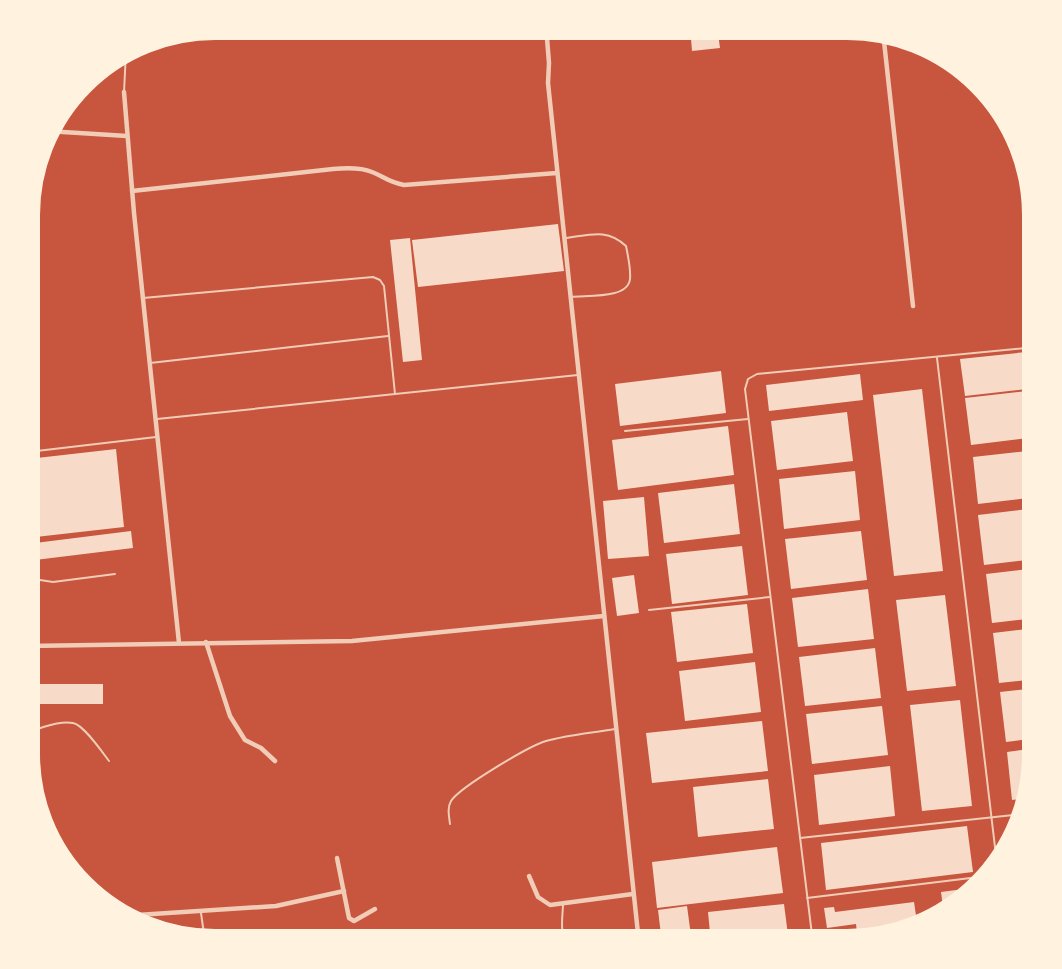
<svg xmlns="http://www.w3.org/2000/svg" width="1062" height="969" viewBox="0 0 1062 969" font-family="'Noto Serif',serif">
<rect width="100%" height="100%" fill="#c8553d"/>
<g fill="#f7dbc8">
<path d="M690,26H717L720,48L692,51Z"/>
<path d="M558,224L564,271L418,287L412,240Z"/>
<path d="M410,238L422,360L403,362L390,240Z"/>
<path d="M28,350H35L37,366H34L35,377L28,378Z"/>
<path d="M1036,351V388L965,396L960,359Z"/>
<path d="M721,371L726,413L620,426L615,384Z"/>
<path d="M860,374L863,400L769,411L766,385Z"/>
<path d="M28,381H35L36,399H33L35,414H32L34,430L28,431Z"/>
<path d="M922,389L943,571L894,576L873,395Z"/>
<path d="M1036,390V437L971,445L965,398Z"/>
<path d="M847,412L853,461L777,470L771,421Z"/>
<path d="M728,426L734,475L618,490L612,440Z"/>
<path d="M116,449L124,527L27,538L28,459Z"/>
<path d="M1036,450V497L978,504L973,457Z"/>
<path d="M855,471L860,520L784,529L779,479Z"/>
<path d="M734,484L740,534L664,543L658,493Z"/>
<path d="M644,497L649,556L608,559L603,501Z"/>
<path d="M1036,508V559L984,565L978,515Z"/>
<path d="M131,531L133,548L27,561V544Z"/>
<path d="M861,531L867,580L791,589L785,539Z"/>
<path d="M742,546L748,595L672,604L666,554Z"/>
<path d="M1036,568V618L992,623L986,574Z"/>
<path d="M634,575L639,613L617,616L612,578Z"/>
<path d="M868,589L874,639L798,647L792,598Z"/>
<path d="M945,595L956,686L907,691L896,600Z"/>
<path d="M747,604L753,653L677,662L671,612Z"/>
<path d="M1036,628V679L999,683L993,633Z"/>
<path d="M875,648L881,698L805,706L799,657Z"/>
<path d="M755,662L761,712L685,721L679,671Z"/>
<rect x="26" y="684" width="77" height="20"/>
<path d="M1036,688V738L1006,742L1000,692Z"/>
<path d="M960,700L972,806L922,811L910,705Z"/>
<path d="M882,706L888,755L812,764L806,714Z"/>
<path d="M762,721L768,771L652,783L646,733Z"/>
<path d="M1036,748L1026,798L1012,800L1007,752Z"/>
<path d="M890,766L895,816L819,825L814,775Z"/>
<path d="M768,779L774,829L698,837L693,787Z"/>
<path d="M967,826L973,872L826,890L821,843Z"/>
<path d="M777,847L783,893L657,908L652,862Z"/>
<path d="M979,887L972,897L944,914L941,892Z"/>
<path d="M914,902L918,929L858,943L856,924L827,928L824,908L834,907L835,912Z"/>
<path d="M784,904L789,943H711L708,912Z"/>
<path d="M687,906L692,943H662L658,910Z"/>
</g>
<g fill="none" stroke-linecap="round" stroke-linejoin="round">
<g stroke="#f1ccb7" stroke-width="2">
<path d="M124,92L126,52"/>
<path d="M566,238C590,235 607,228 626,246C628,256 631,269 630,279C628,299 588,295 571,297"/>
<path d="M143,298L373,277L380,280L384,286L395,394"/>
<path d="M937,358L997,864"/>
<path d="M150,363L388,336"/>
<path d="M157,419L578,375"/>
<path d="M625,431L748,419"/>
<path d="M28,452L156,437"/>
<path d="M27,578L53,582L115,574"/>
<path d="M649,610L770,597"/>
<path d="M26,732C40,729 59,720 73,723C84,725 102,752 109,761"/>
<path d="M450,824C449,816 447,808 451,801C460,787 529,746 546,741C568,735 592,733 615,729"/>
<path d="M800,838L1023,814"/>
<path d="M807,898L987,876"/>
<path d="M563,904C563,916 558,937 570,943"/>
<path d="M201,913L205,941"/>
<path d="M576,943L638,934"/>
<path d="M813,943L745,389L748,379L757,374L1036,347"/>
</g>
<g stroke="#f1ccb7" stroke-width="4.5">
<path d="M546,26L549,63L548,83L639,943"/>
<path d="M883,32L913,306"/>
<path d="M124,92L134,213L179,643"/>
<path d="M47,131L127,136"/>
<path d="M132,191L333,169C345,168 360,167 372,172C385,177 388,182 404,185L557,173"/>
<path d="M206,642L230,716L245,740L261,748L275,761"/>
<path d="M27,646L352,641L604,616"/>
<path d="M337,858L349,918L354,921L375,909"/>
<path d="M529,876L538,897L550,905L633,894"/>
<path d="M122,916L276,906L344,891"/>
</g>
<path stroke="#f1ccb7" stroke-width="6" d="M33,798L47,837"/>
</g>
<path d="M0 0H1062V969H0ZM215 36H847A179 179 0 0 1 1026 215V754A179 179 0 0 1 847 933H215A179 179 0 0 1 36 754V215A179 179 0 0 1 215 36Z" fill="#fff3e0" fill-rule="evenodd"/>
<path fill="none" stroke="#fff3e0" stroke-width="8" d="M215 36H847A179 179 0 0 1 1026 215V754A179 179 0 0 1 847 933H215A179 179 0 0 1 36 754V215A179 179 0 0 1 215 36Z"/>
</svg>
